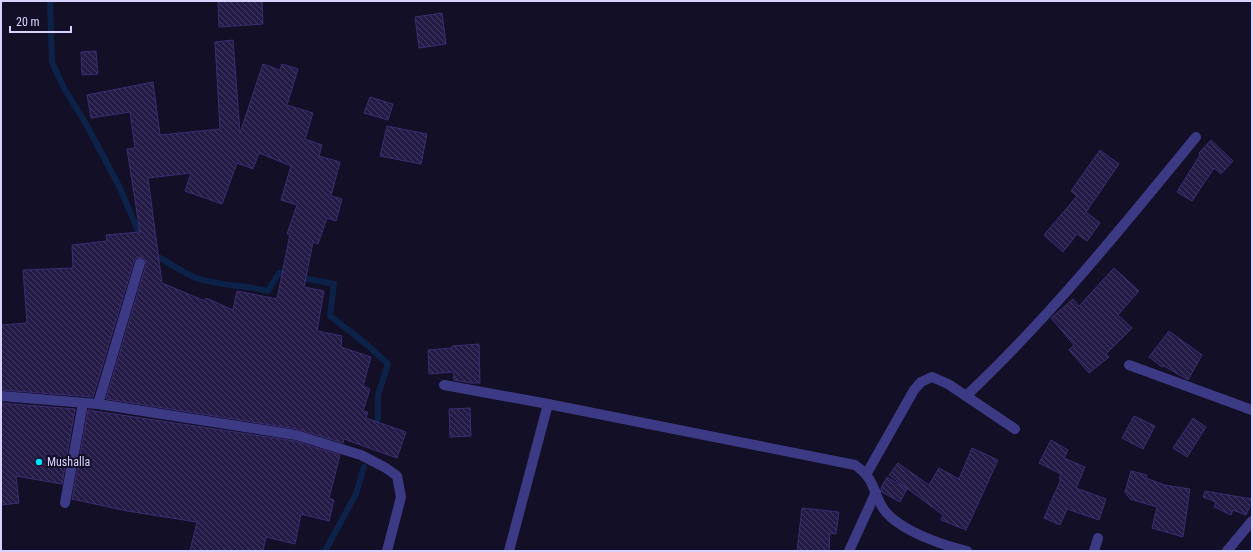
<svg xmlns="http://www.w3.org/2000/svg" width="1253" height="552" viewBox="0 0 1253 552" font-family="'Roboto Condensed',sans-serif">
<defs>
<pattern id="building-back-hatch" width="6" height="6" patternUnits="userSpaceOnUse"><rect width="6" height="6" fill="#241b47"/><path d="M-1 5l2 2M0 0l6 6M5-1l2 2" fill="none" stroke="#433b63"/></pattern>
</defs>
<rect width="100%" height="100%" fill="#130f26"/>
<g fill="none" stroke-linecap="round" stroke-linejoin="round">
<g stroke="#0c2248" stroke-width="6">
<path d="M50,1L52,62L64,88L86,124L120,188L142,240"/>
<path d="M153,254C167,261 181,272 196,278C219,286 245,285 268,291L279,273L289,275"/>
<path d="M298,277L334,284L330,316L365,343L388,364L378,395V419L375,429"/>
<path d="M325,551L356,494L364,467"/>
</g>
</g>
<g fill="url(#building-back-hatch)" stroke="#3b2d73" fill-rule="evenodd">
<path d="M218,1H262L263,24L219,27Z"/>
<path d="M442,13L446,44L419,48L415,17Z"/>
<path d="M233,40L240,133L263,64L280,70L282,64L298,69L287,105L313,113L305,139L322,145L319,156L340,162L331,196L342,199L336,221L327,218L318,244L313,242L304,287L324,291L317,331L342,336L341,347L371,357L363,386L370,389L363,411L368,412L366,418L406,432L397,458L344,439L343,443L297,429L106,399L146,265L145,259L141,257L136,258L134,261L93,397L1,390V325L27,323L23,270L73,268L72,245L107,241L106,235L140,232L127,149L135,148L130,112L91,118L87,95L153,82L160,135L220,129L215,42ZM259,153L291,166L281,200L297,205L287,234H290L277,299L237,291L233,310L206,298L205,301L162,283L148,178L191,173L185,191L222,204L237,163L253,169Z"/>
<path d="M96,51L98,74L82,75L81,52Z"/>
<path d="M370,97L393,104L388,120L364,113Z"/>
<path d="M387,126L427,134L421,164L380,156Z"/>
<path d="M1211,140L1233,161L1221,174L1214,168L1192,201L1177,192L1200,155L1199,153Z"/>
<path d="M1100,150L1119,164L1086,212L1100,223L1087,241L1077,234L1063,252L1044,235L1077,196L1071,191Z"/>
<path d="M1114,268L1139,291L1118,315L1132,328L1106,354L1109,357L1089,373L1069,350L1074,345L1051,318L1073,299L1079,306Z"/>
<path d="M1169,331L1202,355L1188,380L1164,366L1162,367L1149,357Z"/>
<path d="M479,344L480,383H471L454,380L453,372L429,374L428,350L452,348V346Z"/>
<path d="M1,403L75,409L62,484L16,476L19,503L1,505Z"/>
<path d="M470,408L471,436L450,437L449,409Z"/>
<path d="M88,410L295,441L340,455L329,498L334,500L329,521L301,514L295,544L266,537L263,551H190L197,522L127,511L72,499Z"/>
<path d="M1134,416L1155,426L1143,449L1122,438Z"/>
<path d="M1193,418L1206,427L1187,457L1173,448Z"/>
<path d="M1051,440L1068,450L1064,458L1085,467L1076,488L1106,499L1099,520L1067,509L1060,525L1044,518L1061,479L1059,478L1061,474L1039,463Z"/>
<path d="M972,448L998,460L966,530L941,520L943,515L889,475L898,463L929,485L939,468L959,479Z"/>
<path d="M1131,471L1147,475L1146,478L1164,485L1190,489L1183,537L1152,528L1157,507L1130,499L1125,492Z"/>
<path d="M887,477L907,489L900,502L882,492L881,488Z"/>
<path d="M1205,491L1252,499V502L1246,515L1233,510L1231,515L1214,507L1216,502L1203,497Z"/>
<path d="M802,508L839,512L836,534L830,533L829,551H797Z"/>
</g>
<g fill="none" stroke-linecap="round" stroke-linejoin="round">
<g stroke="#3d3a85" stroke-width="10">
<path d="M1129,365L1252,410"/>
<path d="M444,385L548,404L855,465C878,481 871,493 885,511C901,531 942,545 967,551"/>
<path d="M1,396L98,404L296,435L361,455L386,468L397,476L401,497L387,551"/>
<path d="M966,396L1015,429"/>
<path d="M98,404L140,263"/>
<path d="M867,473L914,390L921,382L932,377L948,384L966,396C1050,317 1123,226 1196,137"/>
<path d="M65,503L83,403"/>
<path d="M509,551L548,404"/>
<path d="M849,551L876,492"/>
<path d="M1094,551L1098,538"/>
<path d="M1227,551L1252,521"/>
</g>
</g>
<circle fill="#00e5ff" stroke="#130f26" stroke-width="1.5" cx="39" cy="462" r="4"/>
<g text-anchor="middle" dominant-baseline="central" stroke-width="4" stroke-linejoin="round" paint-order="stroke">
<g font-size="12" fill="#d9d4ff" stroke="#130f26" text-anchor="start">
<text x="47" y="462">Mushalla</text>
</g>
</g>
<rect width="1253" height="552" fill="none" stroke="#d9d4ff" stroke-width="4"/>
<path d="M10 26v6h61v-6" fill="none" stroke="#d9d4ff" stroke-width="2"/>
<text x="16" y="26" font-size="12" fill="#d9d4ff" stroke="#130f26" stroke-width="3" paint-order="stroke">20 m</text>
</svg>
